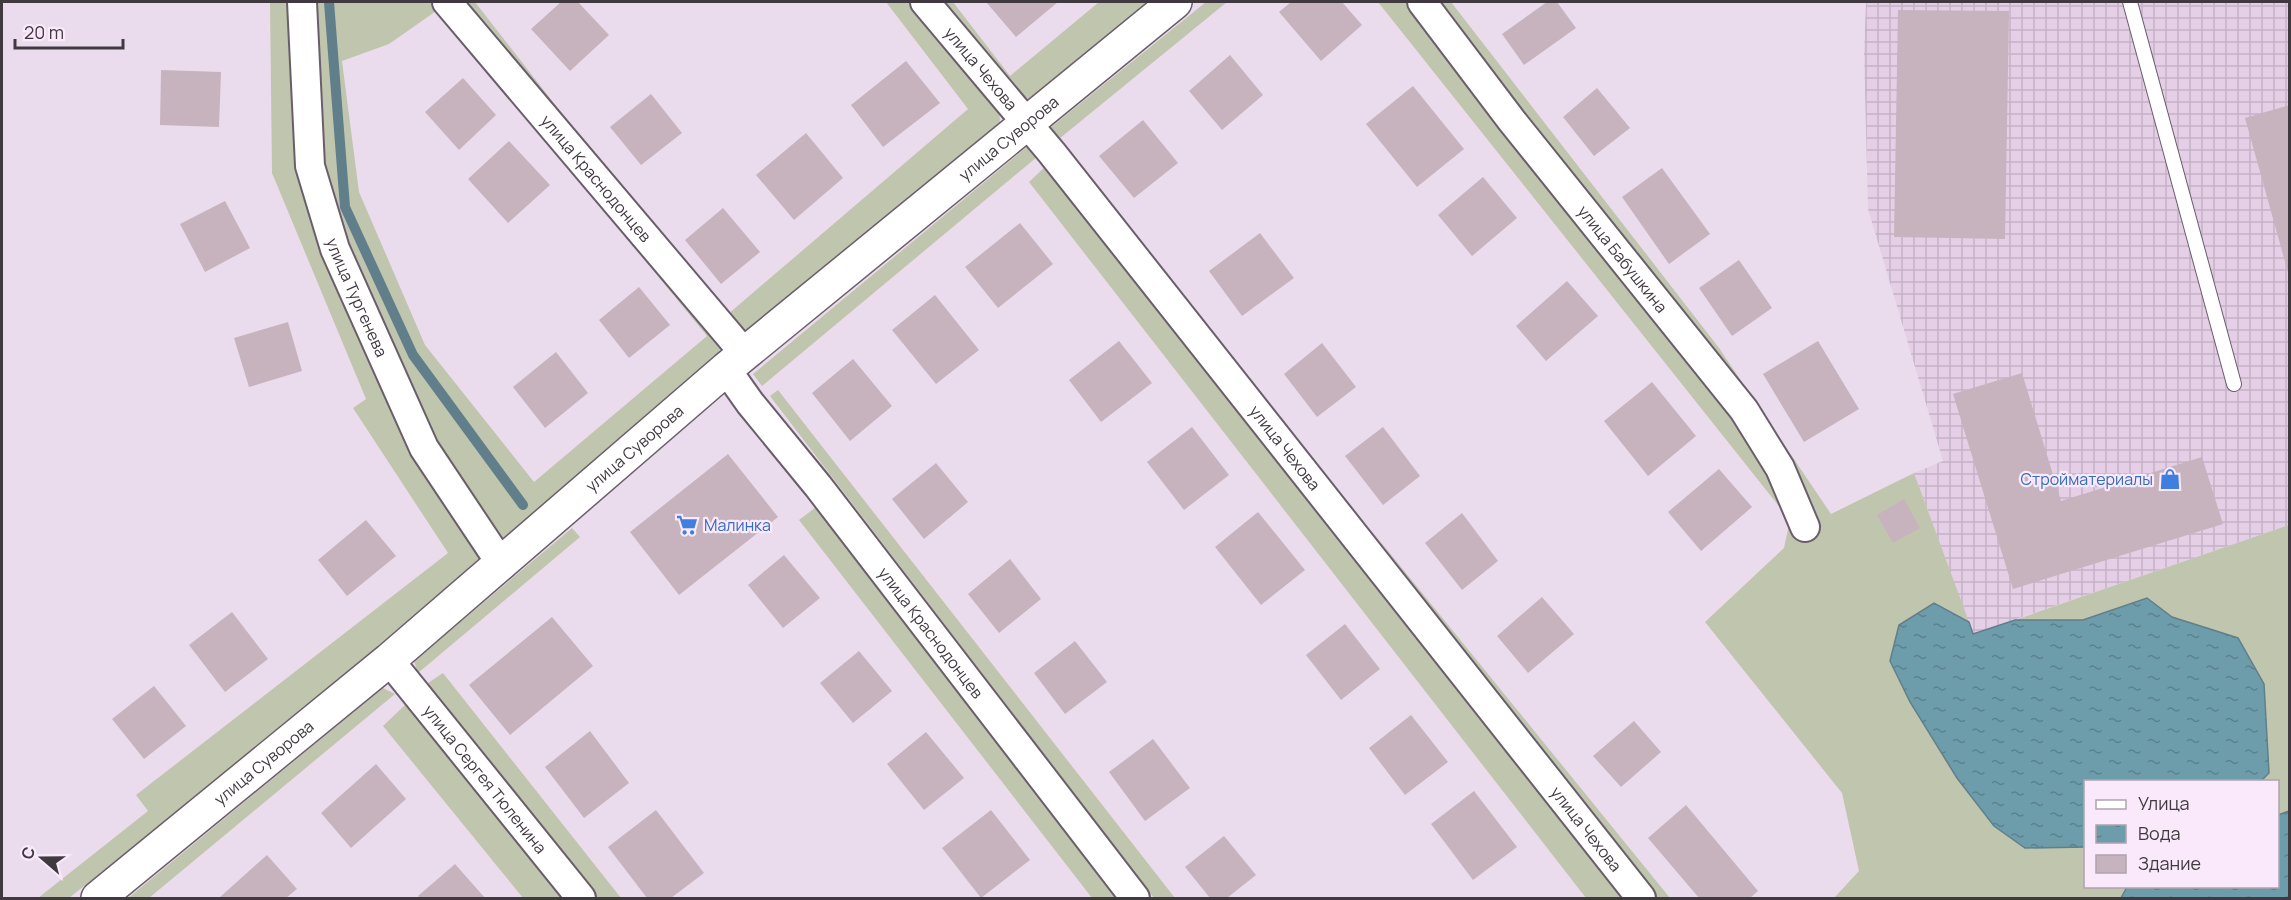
<svg xmlns="http://www.w3.org/2000/svg" width="2291" height="900" viewBox="0 0 2291 900" font-family="Manrope,sans-serif">
<defs>
<pattern id="industrial-grid" width="8" height="8" patternUnits="userSpaceOnUse" patternTransform="scale(1.5)"><rect width="8" height="8" fill="#e4cfe6"/><path d="M0 4h8M4 0v8" fill="none" stroke="#c5b2c6"/></pattern>
<pattern id="water-ripples" width="26" height="14" patternUnits="userSpaceOnUse" patternTransform="scale(1.5)"><rect width="26" height="14" fill="#6d9dab"/><path d="M2 4q2-2 4 0t4 0M15 11q2-2 4 0t4 0" fill="none" stroke="#5b818d"/></pattern>
</defs>
<rect width="100%" height="100%" fill="#ebdced"/>
<path fill="url(#industrial-grid)" d="M1866,2H2289V525L1973,634L1914,473L1943,461L1868,209L1864,53Z"/>
<g fill="#c0c5ad" fill-rule="evenodd">
<path d="M270,2H441L719,334L720,353L503,543L490,537L429,445L341,247L317,162L303,165L328,250L420,453L480,547V562L380,650L69,898H38L148,811L136,795L448,553L353,408L366,399L272,173ZM439,9L707,336L534,482L425,345L359,192L342,61L389,44Z"/>
<path d="M455,2H475L623,192L727,315L968,109L886,2H918L999,105L1000,124L744,334L728,325Z"/>
<path d="M940,2H953L1010,76L1099,2H1150L1030,99L1014,95Z"/>
<path d="M1206,2H1227L1054,143L1045,132Z"/>
<path d="M1378,2H1407L1509,136L1733,410L1774,468L1796,518L1807,514L1785,465L1750,411L1438,2H1451L1719,348L1831,514L1914,473L1969,622L1934,603L1899,625L1890,661L1910,702L1957,778L1994,826L2025,848L2085,847L2086,886L2127,887L2121,898H1834L1859,871L1842,793L1705,622L1784,548L1790,520Z"/>
<path d="M1028,146L1037,157L762,386L753,374Z"/>
<path d="M1046,166L1624,898H1586L1029,182Z"/>
<path d="M778,390L1175,898H1154L770,396Z"/>
<path d="M820,504L1123,898H1092L799,520Z"/>
<path d="M2289,525V811L2278,815V782L2261,781L2269,773L2238,638L2172,617L2147,598L2083,620H2015Z"/>
<path d="M572,528L580,537L418,673L414,661Z"/>
<path d="M1371,530L1670,898H1655Z"/>
<path d="M443,673L621,898H591L425,685Z"/>
<path d="M383,688L395,694L149,898H128Z"/>
<path d="M405,705L416,710L569,898H523L383,726Z"/>
</g>
<g fill="url(#water-ripples)" stroke="#607f8b" stroke-width="1.5">
<path d="M2147,598L2172,617L2238,638L2264,684L2269,773L2261,781L2086,782L2085,847L2025,848L1994,826L1957,778L1910,702L1890,661L1899,625L1934,603L1969,622L1973,634L2015,620H2083Z"/>
<path d="M2289,811V898H2121L2127,887L2278,886V815Z"/>
</g>
<g fill="none" stroke-linecap="round" stroke-linejoin="round">
<path stroke="#607f8b" stroke-width="10" d="M329,2L345,207L413,355L523,505"/>
</g>
<g fill="#c7b3be">
<path d="M561,2H578L609,35L570,71L531,29Z"/>
<path d="M986,2H1058L1016,37Z"/>
<path d="M1291,2H1342L1362,25L1321,61L1279,12Z"/>
<path d="M1547,2H1557L1576,28L1524,65L1502,34Z"/>
<path d="M1898,10L2009,11L2005,239L1894,237Z"/>
<path d="M1230,55L1263,95L1222,130L1189,91Z"/>
<path d="M906,61L940,103L883,147L851,105Z"/>
<path d="M161,70L221,72L219,127L160,125Z"/>
<path d="M463,78L496,115L459,150L425,112Z"/>
<path d="M1413,86L1464,149L1417,187L1366,124Z"/>
<path d="M1597,88L1630,128L1594,156L1563,117Z"/>
<path d="M651,94L682,133L641,165L610,127Z"/>
<path d="M2290,105V276H2289L2245,118Z"/>
<path d="M1143,120L1178,163L1134,198L1099,156Z"/>
<path d="M806,133L843,178L794,220L756,175Z"/>
<path d="M509,141L550,185L508,223L468,179Z"/>
<path d="M1662,168L1710,234L1669,264L1622,197Z"/>
<path d="M1483,177L1517,218L1472,256L1438,215Z"/>
<path d="M225,201L250,248L205,272L180,224Z"/>
<path d="M723,208L760,252L721,284L685,240Z"/>
<path d="M1020,223L1053,264L998,308L965,267Z"/>
<path d="M1260,233L1294,278L1242,316L1209,271Z"/>
<path d="M1739,260L1772,308L1732,336L1699,288Z"/>
<path d="M1567,281L1598,316L1546,361L1516,326Z"/>
<path d="M639,287L670,325L629,358L599,320Z"/>
<path d="M935,295L979,350L936,384L892,330Z"/>
<path d="M288,322L302,371L249,387L234,338Z"/>
<path d="M1119,341L1152,383L1101,422L1069,380Z"/>
<path d="M1818,341L1859,409L1804,442L1763,374Z"/>
<path d="M1322,343L1356,387L1317,417L1284,374Z"/>
<path d="M556,352L588,393L545,428L513,387Z"/>
<path d="M853,359L892,406L850,441L812,393Z"/>
<path d="M2022,373L2061,501L2202,457L2223,524L2013,589L1953,394Z"/>
<path d="M1652,382L1696,436L1648,476L1604,421Z"/>
<path d="M1192,427L1229,475L1184,510L1147,462Z"/>
<path d="M1383,427L1420,476L1383,505L1345,456Z"/>
<path d="M728,454L778,517L679,595L630,532Z"/>
<path d="M936,463L968,502L924,539L892,499Z"/>
<path d="M1719,469L1752,507L1701,551L1668,512Z"/>
<path d="M1904,499L1920,528L1893,543L1877,515Z"/>
<path d="M1258,512L1305,570L1261,605L1215,547Z"/>
<path d="M1462,513L1498,561L1462,590L1425,543Z"/>
<path d="M366,520L396,556L347,596L318,560Z"/>
<path d="M784,555L820,598L783,628L748,585Z"/>
<path d="M1010,559L1041,599L999,633L968,594Z"/>
<path d="M1542,597L1574,634L1528,673L1497,636Z"/>
<path d="M232,612L268,659L225,692L189,645Z"/>
<path d="M552,617L593,666L510,735L469,685Z"/>
<path d="M1345,624L1380,669L1341,700L1306,655Z"/>
<path d="M1075,641L1107,682L1065,714L1034,673Z"/>
<path d="M859,651L892,691L853,723L820,683Z"/>
<path d="M154,686L186,726L144,759L112,719Z"/>
<path d="M1411,715L1448,762L1405,795L1369,748Z"/>
<path d="M1634,721L1661,752L1621,787L1593,756Z"/>
<path d="M590,731L629,783L584,818L545,767Z"/>
<path d="M926,732L964,778L924,810L887,764Z"/>
<path d="M1153,739L1190,788L1145,821L1109,772Z"/>
<path d="M376,764L406,799L351,848L321,813Z"/>
<path d="M1474,791L1517,847L1473,880L1431,824Z"/>
<path d="M1686,805L1758,891L1750,898H1699L1648,838Z"/>
<path d="M656,810L704,873L671,898H647L608,847Z"/>
<path d="M991,810L1030,860L981,898L942,848Z"/>
<path d="M1224,836L1256,875L1227,898H1210L1185,867Z"/>
<path d="M267,855L297,889L286,898H221L220,897Z"/>
<path d="M455,864L485,898H420L418,896Z"/>
</g>
<g fill="none" stroke-linecap="round" stroke-linejoin="round">
<defs>
<path id="service" d="M2130,2L2234,384"/>
<g id="minor">
<path id="s1" d="M302,2L310,166L335,249L424,448L502,565"/>
<path id="s2" d="M447,2L745,354"/>
<path id="s3" d="M925,2L1052,153L1641,898"/>
<path id="s4" d="M1422,2L1512,121L1744,410L1780,468L1805,527"/>
<path id="s5" d="M726,369L750,403L818,486L1135,898"/>
<path id="s6" d="M389,660L581,898"/>
</g>
<g id="secondary">
<path id="s7" d="M98,898L389,660L726,369L1175,2"/>
</g>
</defs>
<use href="#service" stroke="#6b5e6c" stroke-width="16"/>
<use href="#minor" stroke="#6b5e6c" stroke-width="32"/>
<use href="#secondary" stroke="#6b5e6c" stroke-width="36"/>
<use href="#service" stroke="#fff" stroke-width="14"/>
<use href="#minor" stroke="#fff" stroke-width="28"/>
<use href="#secondary" stroke="#fff" stroke-width="33"/>
</g>
<defs>
<symbol id="shop-bare" viewBox="-9 -9 18 18"><path d="M-5-2.5h2.3a2.7 3.5 0 0 1 5.4 0H5L5.5 6h-11ZM-1.5-2.5h3a1.5 2.3 0 0 0-3 0Z" fill="#3f7fe0" stroke="#f9e9fa" stroke-width="2.5" paint-order="stroke"/></symbol>
<symbol id="supermarket-bare" viewBox="-9 -9 18 18"><path d="M-6-5.5h2.5l.6 2H6L4.5 2H-2.5L-4.4-4H-6ZM-1.5 3.2a1.3 1.3 0 1 0 .1 0ZM3 3.2a1.3 1.3 0 1 0 .1 0Z" fill="#3f7fe0" stroke="#f9e9fa" stroke-width="2.5" paint-order="stroke"/></symbol>
</defs>
<g fill-rule="evenodd">
<use href="#shop-bare" x="2155" y="464" width="30" height="30"/>
<use href="#supermarket-bare" x="672" y="510" width="30" height="30"/>
</g>
<g text-anchor="middle" dominant-baseline="central" stroke-width="4.5" stroke-linejoin="round" paint-order="stroke">
<g font-size="16" fill="#403a40" stroke="#f9e9fa">
<text stroke="none"><textPath href="#s3" startOffset="87">улица Чехова</textPath></text>
<text stroke="none"><textPath href="#s7" startOffset="1186">улица Суворова</textPath></text>
<text stroke="none"><textPath href="#s2" startOffset="231">улица Краснодонцев</textPath></text>
<text stroke="none"><textPath href="#s4" startOffset="326">улица Бабушкина</textPath></text>
<text stroke="none"><textPath href="#s1" startOffset="304">улица Тургенева</textPath></text>
<text stroke="none"><textPath href="#s3" startOffset="573">улица Чехова</textPath></text>
<text stroke="none"><textPath href="#s7" startOffset="700">улица Суворова</textPath></text>
<text stroke="none"><textPath href="#s5" startOffset="334">улица Краснодонцев</textPath></text>
<text stroke="none"><textPath href="#s7" startOffset="214">улица Суворова</textPath></text>
<text stroke="none"><textPath href="#s6" startOffset="153">улица Сергея Тюленина</textPath></text>
<text stroke="none"><textPath href="#s3" startOffset="1059">улица Чехова</textPath></text>
</g>
<g font-size="16" fill="#366cbe" stroke="#f9e9fa" text-anchor="end">
<text x="2153" y="479">Стройматериалы</text>
<text x="704" y="525" text-anchor="start">Малинка</text>
</g>
</g>
<rect width="2291" height="900" fill="none" stroke="#403a40" stroke-width="6"/>
<rect x="2084" y="780" width="195" height="108" fill="#f9e9fa" stroke="#afa3b0" stroke-width="1.5"/>
<rect x="2096" y="800" width="30" height="9" fill="#ffffff" stroke="#afa3b0" stroke-width="1.5"/>
<text x="2138" y="810" font-size="18" fill="#403a40">Улица</text>
<rect x="2096" y="825" width="30" height="18" fill="url(#water-ripples)" stroke="#afa3b0" stroke-width="1.5"/>
<text x="2138" y="840" font-size="18" fill="#403a40">Вода</text>
<rect x="2096" y="855" width="30" height="18" fill="#c7b3be" stroke="#afa3b0" stroke-width="1.5"/>
<text x="2138" y="870" font-size="18" fill="#403a40">Здание</text>
<g transform="translate(42 858) rotate(290)" stroke="#f9e9fa" stroke-width="4.5" paint-order="stroke">
<path d="M0-4.5L10 22L0 15L-10 22Z" fill="#403a40"/>
<text y="-9" font-size="16" font-weight="bold" text-anchor="middle" fill="#403a40">С</text>
</g>
<path d="M15 39v9h108v-9" fill="none" stroke="#403a40" stroke-width="3"/>
<text x="24" y="39" font-size="18" fill="#403a40" stroke="#f9e9fa" stroke-width="4.5" paint-order="stroke">20 m</text>
</svg>
